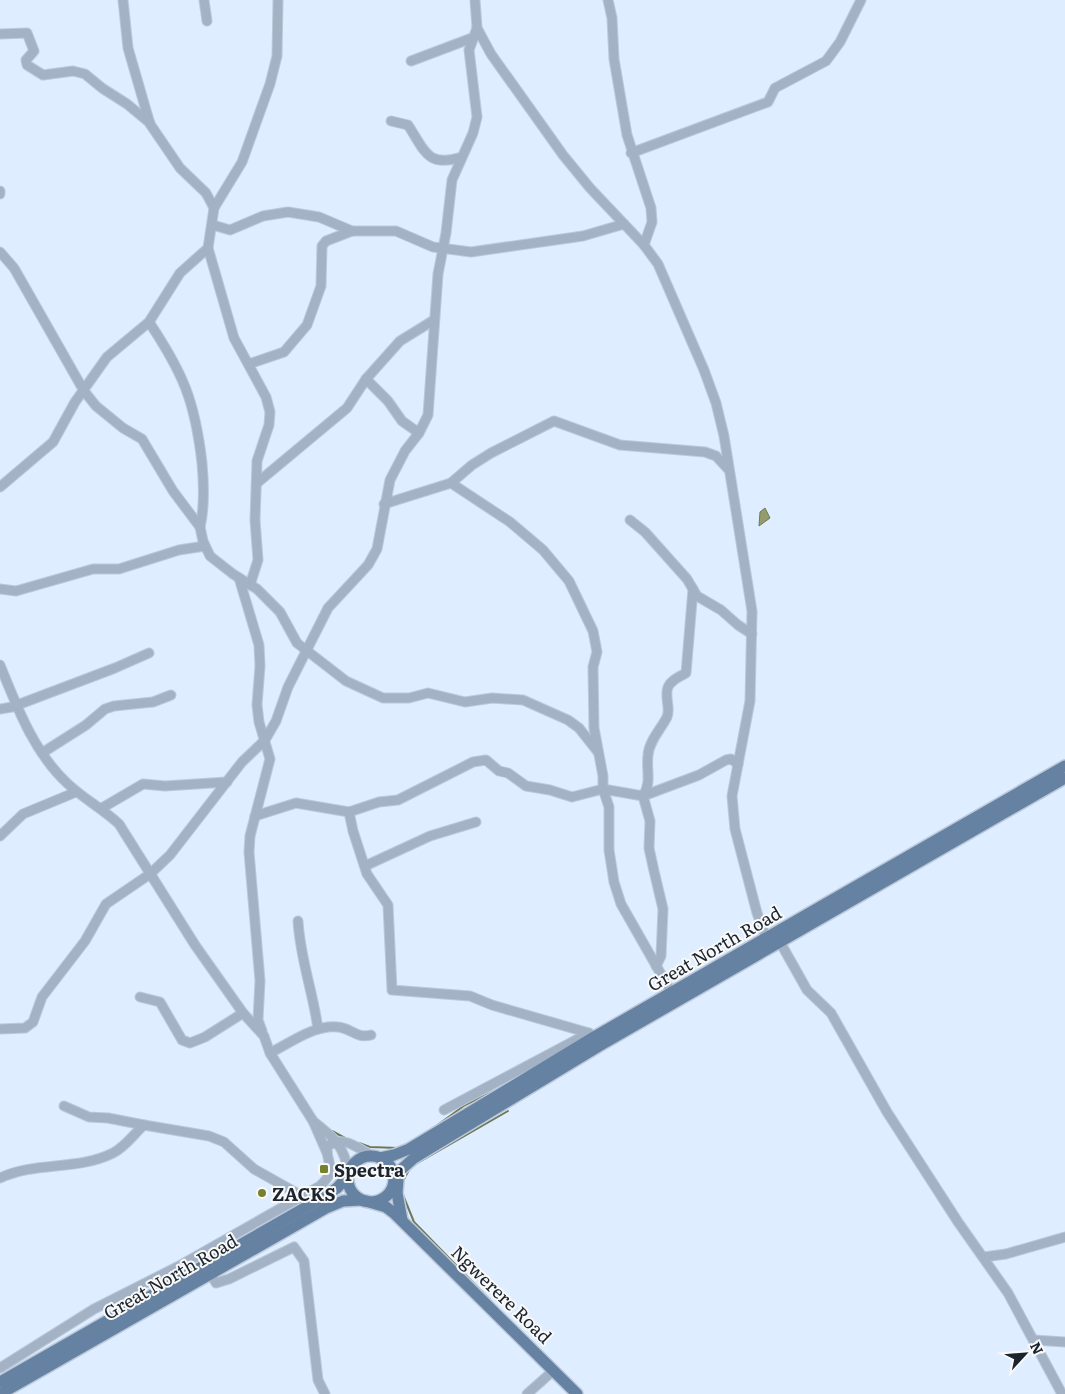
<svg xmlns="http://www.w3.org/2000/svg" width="1065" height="1394" viewBox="0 0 1065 1394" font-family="Literata,serif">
<defs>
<pattern id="water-ripples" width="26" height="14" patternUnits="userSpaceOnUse" patternTransform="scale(1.25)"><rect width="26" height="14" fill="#939c6a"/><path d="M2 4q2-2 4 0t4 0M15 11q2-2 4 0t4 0" fill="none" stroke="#777f58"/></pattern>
</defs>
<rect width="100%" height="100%" fill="#deedff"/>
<path fill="url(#water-ripples)" stroke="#6f7858" d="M765,508L770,518L759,526L760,512Z"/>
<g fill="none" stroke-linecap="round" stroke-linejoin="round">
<g stroke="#6f7858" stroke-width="2">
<path d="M432,1129L465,1105L494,1091"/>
<path d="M332,1131L345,1138"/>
<path d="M359,1143L370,1147L398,1148"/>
<path d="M414,1165L508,1111"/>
<path d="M403,1181L409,1170"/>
<path d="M403,1195L414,1222L490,1300"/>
</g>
<defs>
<g id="minor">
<path d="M123,0L128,48L150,124L180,168L206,193L214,208"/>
<path d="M204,0L207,21"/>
<path d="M475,0L477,28L491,54L563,155L590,188L644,245L658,264L704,370L716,403L724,436L752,611L750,701L732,796L735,829L757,913L768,943"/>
<path d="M608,0L612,18L614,59L627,135L651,208L652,222L644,245"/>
<path d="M0,34L27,33L34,51L26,60L27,65L43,75L73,71L85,74L102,88L127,104L150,123"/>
<path d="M411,61L472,38"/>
<path d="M391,121L408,125C425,151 427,168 462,157"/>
<path d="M631,153L768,102L775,88L826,61L840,42L861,0"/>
<path d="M0,191V194"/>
<path d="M213,225L230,230L263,216L288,212L319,217L352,231H396L433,247L471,252L583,236L624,224"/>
<path d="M208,248L234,338L266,397L270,412L269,425L257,461L255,520L258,560L250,585"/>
<path d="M0,252L14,268L84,391L96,406L123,428L142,439L173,491L200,527L203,541L210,556L233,574L257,589L280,612L297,643L346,681L383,698H409L428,693L465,702L492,698L523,700L568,720L579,728L598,752"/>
<path d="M149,322C183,373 195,401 202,463C204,485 205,506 200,527"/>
<path d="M249,364L284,352L307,325L321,286L322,246L326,241L352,231"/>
<path d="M366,379L388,401L402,421L419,433"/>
<path d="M257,483L347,408L366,379L400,341L434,320"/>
<path d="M451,483L510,522L543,550L569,581L593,631L597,652L593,667L594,728L603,776V789L609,807V850L614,882L621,904L674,997"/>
<path d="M0,487L53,442L75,402L107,357L149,322L180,273L208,248L214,208L242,162L270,84L277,56L278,0"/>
<path d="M384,504L451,483L472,465L491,453L554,421L620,445L705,452L716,456L728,469"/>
<path d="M630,520L645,532L687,579L697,596L721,610L738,625L752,634"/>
<path d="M239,578L259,645L260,666L257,705L259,722L270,759L250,836L249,852L260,981L258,1020L262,1031"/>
<path d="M0,589L16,591L93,569H119L179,550L205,546"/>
<path d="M0,665C17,707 34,753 68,784C84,799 103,809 119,824L195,945L243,1013L264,1036L270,1053L313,1121L327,1153"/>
<path d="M0,709L12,707L115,668L149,653"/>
<path d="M42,753L86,725L105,709L114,706L153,702L171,695"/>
<path d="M102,808L143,784L165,786L227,782"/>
<path d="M349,812L353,831L367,874L388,905L392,990L470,996L492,1005L589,1033L596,1042"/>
<path d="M255,816L296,803L349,812L379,802L398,800L473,762L486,760L499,771L508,773L526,786L550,790L572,797L603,789L643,796L699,775L726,760L731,759L738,764"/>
<path d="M0,836L23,814L76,792"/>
<path d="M365,866L430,836L476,822"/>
<path d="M298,921C300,958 313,992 318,1029"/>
<path d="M780,942L807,990L831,1013L887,1112L958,1222L1008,1293L1062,1394"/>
<path d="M656,966L661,956L663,909L654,871L649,848L650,821L643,796C652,782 646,770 648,755C649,741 661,729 667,717C671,709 664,696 668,687C671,680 679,677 686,673L693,589"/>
<path d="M140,997L160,1002L182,1040L190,1043L205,1037L243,1013"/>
<path d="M0,1029L25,1028L33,1022L42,997L85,941L106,904L150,874L170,855L242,762L265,740L276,721L288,687L328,608L368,565L377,549L390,480L405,451L419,433L428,415L438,274L446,233L452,180L473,133L477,117L469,50L477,28"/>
<path d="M270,1053C290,1043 315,1024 338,1027C351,1028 357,1039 371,1035"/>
<path d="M64,1106L89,1117L108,1118L144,1125"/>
<path d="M444,1110L589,1033"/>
<path d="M313,1121C335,1138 344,1146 349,1174"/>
<path d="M0,1178C36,1161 77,1171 113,1153C125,1147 134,1134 144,1125L209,1136L224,1142L254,1169L302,1196"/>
<path d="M984,1257L1006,1254L1065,1237"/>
<path d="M210,1273L216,1283L229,1279L294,1247L304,1261L318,1380L325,1394"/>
<path d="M1034,1340L1065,1342"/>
<path d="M0,1368L94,1309L179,1266L320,1186C339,1168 326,1166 327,1147C342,1134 358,1148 372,1156"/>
<path d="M527,1394L554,1370"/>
</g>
<g id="major">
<circle cx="371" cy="1179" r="23"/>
<path d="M380,1158L394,1155L409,1149L594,1037L1065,766"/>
<path d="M394,1176L414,1158L599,1046L1065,778"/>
<path d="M398,1180L397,1193L402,1220"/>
<path d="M366,1201L386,1207L394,1213L577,1394"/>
<path d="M0,1382L322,1198L337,1188L349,1175"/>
<path d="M0,1394L326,1208L343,1201L361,1200"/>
</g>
</defs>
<use href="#minor" stroke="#bbc9d9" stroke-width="11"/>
<use href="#major" stroke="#bbc9d9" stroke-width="14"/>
<use href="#minor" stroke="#a3b3c5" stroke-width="9"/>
<use href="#major" stroke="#6682a3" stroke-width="11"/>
</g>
<g fill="#76812e" stroke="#f9f9f9" stroke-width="2">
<rect x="319" y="1164" width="10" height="10" rx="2.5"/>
<circle cx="262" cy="1193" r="5"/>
</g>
<g text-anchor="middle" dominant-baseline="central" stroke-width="4" stroke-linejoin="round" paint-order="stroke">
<g font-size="18" fill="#1a232e" stroke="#f9f9f9">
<text transform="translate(714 948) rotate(-30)">Great North Road</text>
<text transform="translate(170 1276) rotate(-30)">Great North Road</text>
<text transform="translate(502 1294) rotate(44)">Ngwerere Road</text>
</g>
<g font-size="18" font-weight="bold" fill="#1a232e" stroke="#f9f9f9" text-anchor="start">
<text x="334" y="1169">Spectra</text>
<text x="272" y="1193">ZACKS</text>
</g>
</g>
<g transform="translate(1025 1354) rotate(64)" stroke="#f9f9f9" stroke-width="4" paint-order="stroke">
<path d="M0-4L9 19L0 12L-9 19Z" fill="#1a232e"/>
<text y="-8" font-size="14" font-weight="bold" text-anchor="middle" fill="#1a232e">N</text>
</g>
</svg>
